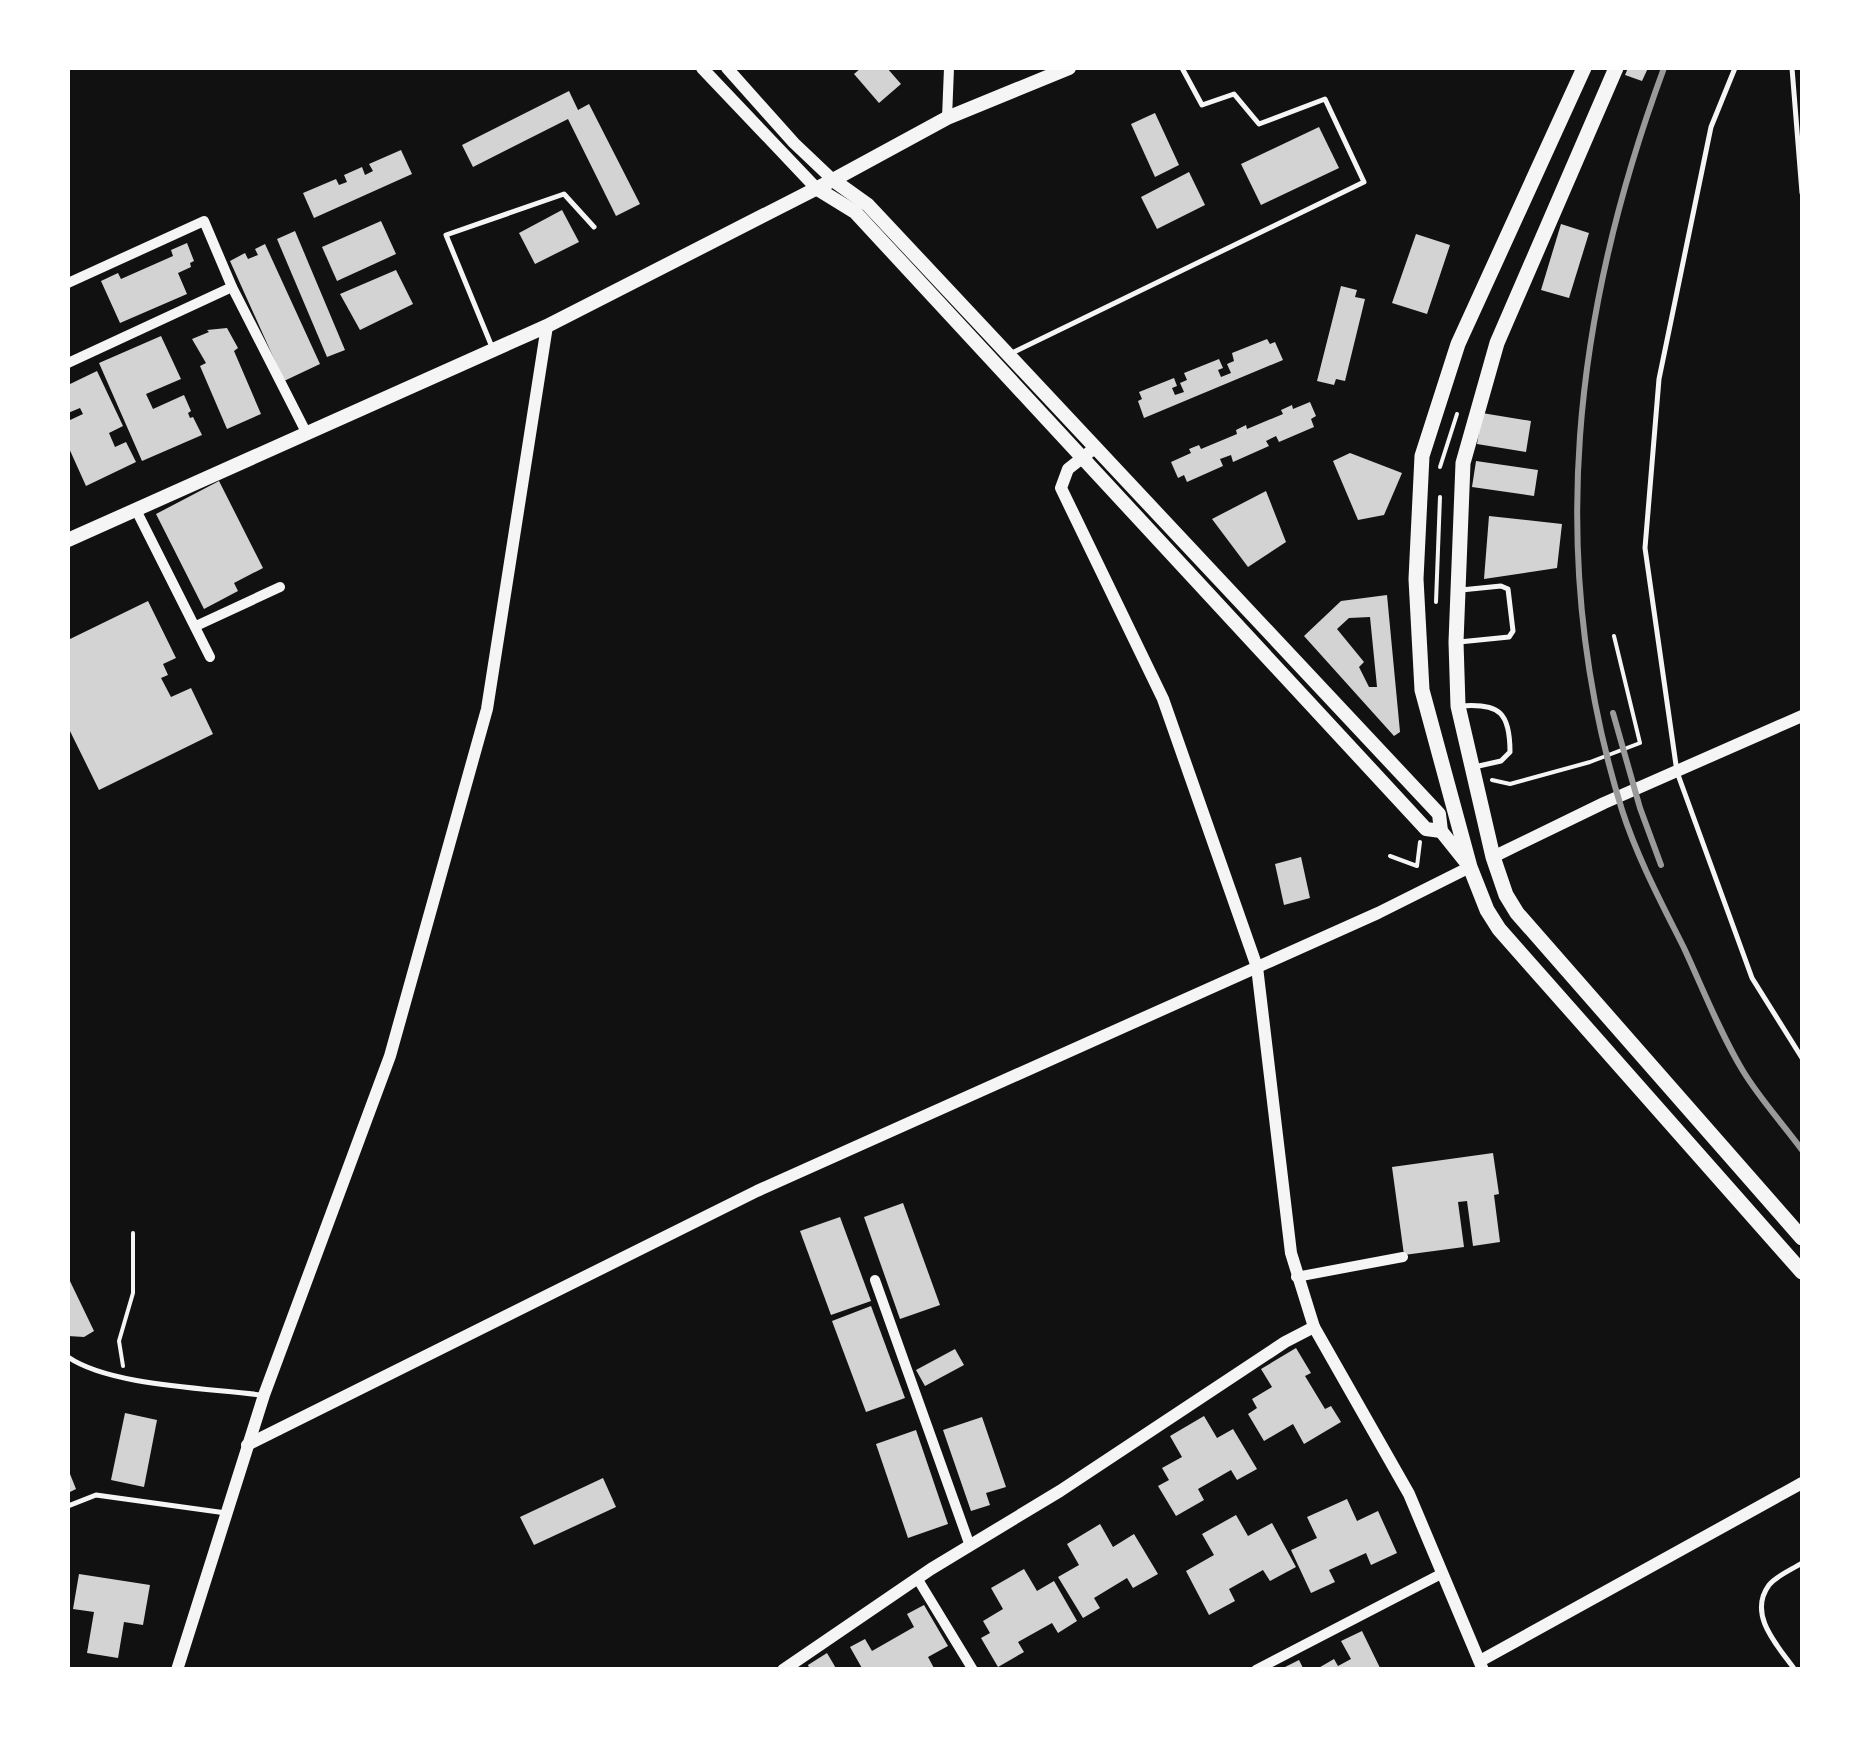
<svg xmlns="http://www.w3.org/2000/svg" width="1870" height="1737" viewBox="0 0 1870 1737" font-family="'Space Grotesk',sans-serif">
<rect width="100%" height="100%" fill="#111"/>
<g fill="#d3d3d3" fill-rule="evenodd">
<path d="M861,68H887L901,84L879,103L854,74Z"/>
<path d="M1628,68H1648L1642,81L1625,75Z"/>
<path d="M569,91L578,110L589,104L640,204L616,216L568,119L473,167L462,145Z"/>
<path d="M1155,113L1179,165L1155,177L1131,124Z"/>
<path d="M1319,127L1339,168L1261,205L1241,164Z"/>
<path d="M401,150L412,174L314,218L303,193L336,179L339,185L347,182L344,175L362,167L365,175L373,171L369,164Z"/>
<path d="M1189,172L1205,205L1157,229L1141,197Z"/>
<path d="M562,210L579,242L535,264L519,233Z"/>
<path d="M381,221L396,254L337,281L322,247Z"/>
<path d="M1561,224L1589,233L1569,298L1541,290Z"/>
<path d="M295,231L345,350L327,357L277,239Z"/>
<path d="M1416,234L1450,245L1427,314L1392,303Z"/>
<path d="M187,243L194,261L190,263L191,267L178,273L187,294L120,323L101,281L118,273L121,279L173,256L171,250Z"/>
<path d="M265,244L320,364L284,381L230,261L245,253L248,259L258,255L255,249Z"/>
<path d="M396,270L413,304L360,330L340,294Z"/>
<path d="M1341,286L1357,290L1355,297L1365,299L1345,381L1336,379L1334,385L1317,381Z"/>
<path d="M227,328L238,348L234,351L261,414L227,429L200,366L206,363L192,339L209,332L207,330Z"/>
<path d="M161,336L181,379L146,394L153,409L184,395L191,411L188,413L190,418L193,417L202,435L142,461L99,363Z"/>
<path d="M1267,339L1270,344L1275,342L1283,360L1144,418L1138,401L1142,399L1139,392L1174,378L1177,386L1172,388L1175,395L1184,392L1180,383L1187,380L1184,373L1219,359L1223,368L1218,370L1221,377L1231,373L1227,364L1234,361L1232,353Z"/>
<path d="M97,371L123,426L109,433L115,447L126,442L136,462L86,486L68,446V421L83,414L80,408L68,413V385Z"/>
<path d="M1310,402L1316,416L1311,419L1314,427L1279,442L1276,436L1266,441L1269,446L1233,462L1231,455L1220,459L1223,466L1187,482L1184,475L1178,478L1171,462L1191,453L1189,449L1199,445L1201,449L1237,434L1236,430L1246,425L1247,429L1283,414L1281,410L1292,405L1293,409Z"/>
<path d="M1482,413L1531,421L1526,452L1477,444Z"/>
<path d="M1350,453L1402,473L1384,515L1358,520L1333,461Z"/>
<path d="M1476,461L1538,470L1534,496L1472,487Z"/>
<path d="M219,481L263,568L234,583L238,591L204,609L156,514Z"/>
<path d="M1266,491L1286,542L1248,567L1212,519Z"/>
<path d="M1489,516L1562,524L1557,568L1484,579Z"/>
<path d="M1387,595L1400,732L1394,736L1304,636L1341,601ZM1370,617L1377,687H1369L1359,667L1364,662L1337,629L1349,618Z"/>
<path d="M148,601L176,658L163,664L168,675L161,678L171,697L191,688L213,734L99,790L68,727V640Z"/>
<path d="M1301,857L1310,898L1284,905L1275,864Z"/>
<path d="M1493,1153L1499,1194L1494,1195L1500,1242L1473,1246L1467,1201L1458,1202L1464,1247L1404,1255L1392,1167Z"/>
<path d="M903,1203L940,1305L900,1319L864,1217Z"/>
<path d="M840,1217L871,1301L831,1315L800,1231Z"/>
<path d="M68,1277L94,1331L84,1337L68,1336Z"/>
<path d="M871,1306L905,1398L866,1412L832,1321Z"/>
<path d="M1296,1348L1311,1373L1305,1376L1325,1409L1331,1406L1341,1422L1304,1444L1293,1424L1264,1441L1248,1414L1257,1408L1252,1399L1272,1387L1261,1369Z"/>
<path d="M955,1349L964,1365L925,1386L916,1370Z"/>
<path d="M125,1413L157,1420L144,1487L111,1480Z"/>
<path d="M1204,1416L1217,1438L1233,1429L1257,1469L1237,1480L1231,1470L1198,1489L1204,1500L1176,1516L1158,1486L1169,1480L1162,1468L1182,1457L1170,1436Z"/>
<path d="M982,1417L1006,1487L986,1493L990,1505L971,1511L943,1430Z"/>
<path d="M916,1430L948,1524L908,1538L876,1444Z"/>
<path d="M68,1469L76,1489L68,1493Z"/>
<path d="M603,1478L616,1507L534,1545L520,1517Z"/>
<path d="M1347,1499L1357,1521L1378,1511L1397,1553L1371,1565L1366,1553L1329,1570L1335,1582L1311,1593L1291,1550L1317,1538L1307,1517Z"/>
<path d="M1236,1515L1248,1536L1272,1523L1296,1567L1270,1581L1263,1570L1229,1589L1235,1601L1209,1615L1186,1571L1214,1555L1202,1534Z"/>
<path d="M1100,1524L1113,1547L1134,1534L1158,1574L1133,1588L1127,1578L1094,1598L1100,1608L1083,1618L1058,1577L1079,1565L1067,1544Z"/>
<path d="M1024,1569L1037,1591L1054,1581L1077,1621L1058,1633L1052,1623L1018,1642L1024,1652L998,1667L981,1638L990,1633L983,1621L1003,1609L991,1588Z"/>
<path d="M79,1574L150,1585L143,1625L124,1622L118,1658L87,1653L94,1612L73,1609Z"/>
<path d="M924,1605L948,1646L928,1657L935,1670H863L850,1647L865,1639L872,1651L914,1627L907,1614Z"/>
<path d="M1362,1631L1381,1670H1315L1334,1659L1338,1666L1351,1659L1341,1641Z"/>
<path d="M827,1653L837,1670H810L808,1665Z"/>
<path d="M1299,1660L1304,1670H1279Z"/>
</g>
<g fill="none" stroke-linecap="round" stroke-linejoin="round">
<g stroke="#f5f5f5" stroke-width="4">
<path d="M1440,467L1457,414"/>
<path d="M1436,602L1440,497"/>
<path d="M1492,780L1510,784L1590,762L1640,743L1614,636"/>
<path d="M1390,856L1417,866L1420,842"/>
<path d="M123,1366L119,1341L133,1293V1233"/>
</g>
<g stroke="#f5f5f5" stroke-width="5">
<path d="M1735,68L1711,127L1659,379L1645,548L1677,772L1752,978L1802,1058"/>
<path d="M1792,68L1802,193"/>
<path d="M492,347L446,235L564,194L594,227"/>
<path d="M1012,353L1364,182L1325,99L1259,124L1234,94L1202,105L1182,68"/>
<path d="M1459,642L1509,637L1513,631L1508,589L1501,586L1461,590"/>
<path d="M1461,706C1500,703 1510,713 1510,752L1501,761L1474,767"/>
<path d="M68,1357C110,1386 208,1388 261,1395"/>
<path d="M68,1506L96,1495L226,1513"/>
<path d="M1795,1670C1778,1646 1747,1615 1769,1585C1776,1576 1793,1569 1802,1563"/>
</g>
<g stroke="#f5f5f5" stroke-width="10">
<path d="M947,118L949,68"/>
<path d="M68,283L204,221L232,287L307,434"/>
<path d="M68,363L232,287"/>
<path d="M136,510L210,657"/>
<path d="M196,626L280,587"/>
<path d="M1296,1277L1403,1257"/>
<path d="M875,1280L970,1546"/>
<path d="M917,1578L973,1670"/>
<path d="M1256,1670L1441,1574"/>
</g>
<g stroke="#f5f5f5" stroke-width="12">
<path d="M702,68L816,188"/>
<path d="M727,68L794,143L833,180"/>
<path d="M1096,447L1068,469L1061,488L1163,699L1257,967L1291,1253L1314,1327L1409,1494L1483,1670"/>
<path d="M1493,857L1604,803L1802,716"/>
<path d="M247,1445L757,1191L1378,913L1470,867"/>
<path d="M1480,1661L1802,1483"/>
<path d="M177,1670L264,1395L390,1056L487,709L547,326"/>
<path d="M783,1670L931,1569L1060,1491L1285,1342L1314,1327"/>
</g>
<g stroke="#f5f5f5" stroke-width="14">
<path d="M833,180L868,205L1439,814L1441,831L1469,866"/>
<path d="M816,188L855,212L1426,829L1441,831"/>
<path d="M68,540L547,326L833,180L947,118L1069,68"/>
</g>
<g stroke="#f5f5f5" stroke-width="15">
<path d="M1584,68L1458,344L1422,456L1416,579L1422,690L1470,867L1487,910L1499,929L1802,1272"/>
<path d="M1616,68L1497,343L1463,463L1456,642L1458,706L1493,857L1506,895L1517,913L1802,1238"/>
</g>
<g stroke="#9a9a9a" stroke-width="6">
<path d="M1664,68C1574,311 1544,559 1622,810C1637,857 1662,904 1684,948C1703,989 1720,1033 1743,1071C1760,1099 1783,1124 1802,1150"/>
<path d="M1613,713L1640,808L1661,865"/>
</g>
</g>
<rect width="1870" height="1737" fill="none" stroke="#ffffff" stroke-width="140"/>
</svg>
